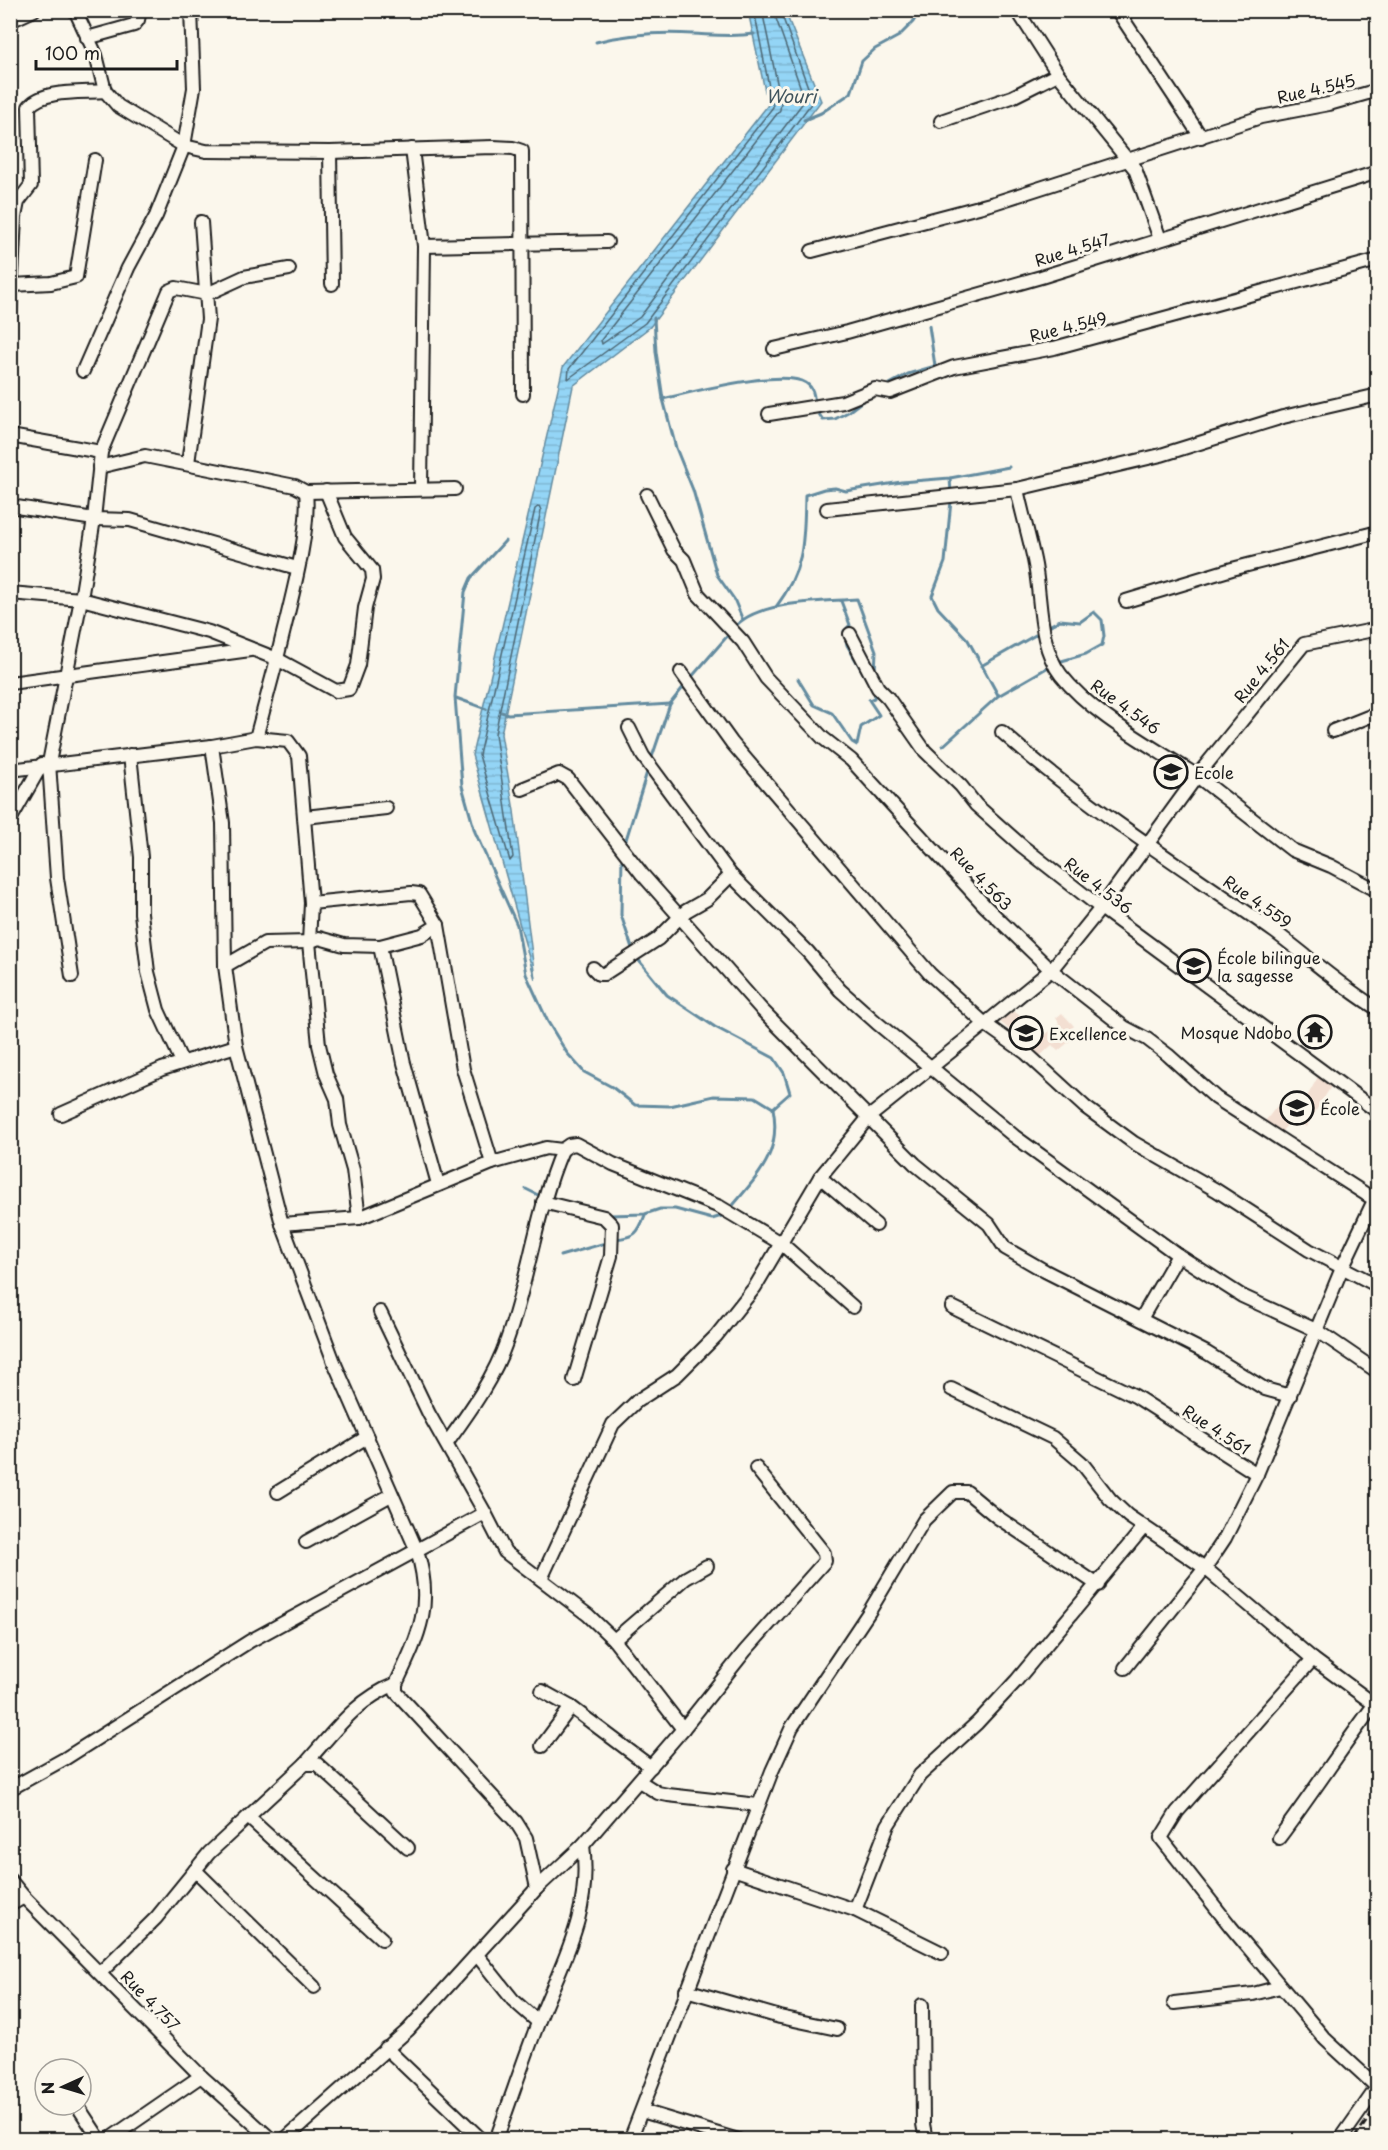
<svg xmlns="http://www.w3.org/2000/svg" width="1388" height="2150" viewBox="0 0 1388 2150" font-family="'Playpen Sans',sans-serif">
<defs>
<pattern id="water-rules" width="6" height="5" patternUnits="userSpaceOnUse" patternTransform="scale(1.5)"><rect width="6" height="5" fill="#94d5f6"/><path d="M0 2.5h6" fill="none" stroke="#7fb6d2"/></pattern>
</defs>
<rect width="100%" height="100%" fill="#fbf7ec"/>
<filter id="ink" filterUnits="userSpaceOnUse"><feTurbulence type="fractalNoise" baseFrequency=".0167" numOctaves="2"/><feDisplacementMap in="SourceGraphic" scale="12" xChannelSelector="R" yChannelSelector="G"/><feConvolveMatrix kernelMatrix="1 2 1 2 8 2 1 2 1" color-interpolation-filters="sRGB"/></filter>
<g filter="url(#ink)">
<g fill="#f3dfd2">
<path d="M1010,1011L1012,1013L1014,1011L1044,1036L1059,1023L1056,1018L1062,1013L1074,1026L1065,1035L1070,1041L1058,1051L1052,1045L1040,1056L999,1021Z"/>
<path d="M1319,1075L1332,1085L1306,1127L1294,1119L1296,1114L1279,1135L1263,1124L1284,1097L1286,1099L1291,1093L1303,1104Z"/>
</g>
<path fill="url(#water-rules)" stroke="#648b9f" stroke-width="1.5" d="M748,11H785L821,101L650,327L573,386L501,734L514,811L535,979L472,755L563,367L768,105Z"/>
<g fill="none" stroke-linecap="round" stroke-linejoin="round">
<g stroke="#4c6673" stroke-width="1.5">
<path d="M754,10L773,107L569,369L568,379L645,323L813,101L780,10"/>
<path d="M762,10L781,102L780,110L601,340L602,344L640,317L805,100L773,10"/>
<path d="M539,506L541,510L495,734L513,857L510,861L479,755L535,509Z"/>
</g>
<g stroke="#648b9f" stroke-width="3">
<path d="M596,42C627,34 661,32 693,34C715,35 733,37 754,34"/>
<path d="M804,120L821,113L851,93L862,61L875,49L899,36L913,22L920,10"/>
<path d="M654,318L656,352L663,399L676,448L693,490L717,575L734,599L742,618"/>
<path d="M886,386L908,374L935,366L929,326"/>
<path d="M663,399C691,392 783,368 806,383C814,388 814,397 815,404"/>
<path d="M817,411L823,420L835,419L848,412L865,399"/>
<path d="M950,478L951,494"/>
<path d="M951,501L945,562L932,596L938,608L968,640L998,695"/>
<path d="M505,541L471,578L465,592L455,697L462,786L475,832L517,925L526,974L548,1022L567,1053L584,1072L612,1087L635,1105L670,1106L714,1096L755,1097L773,1108C782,1155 757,1176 729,1210"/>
<path d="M841,601L850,625L844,631L847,645L873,690"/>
<path d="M776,607C805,568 804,541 805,495L824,489L835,488L846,491L901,482L950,478L1009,467"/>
<path d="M1047,627L1060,620L1080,622L1094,612L1102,620L1104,636L1102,645L1086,654L1058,662"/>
<path d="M734,628C757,600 823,602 857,599L876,651L875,672"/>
<path d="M981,666L1039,633"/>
<path d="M798,679L814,705L832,713L852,742L857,745L861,727L879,715L869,700L874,698L876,690"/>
<path d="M689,680L730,633"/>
<path d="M456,698L486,709"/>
<path d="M501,712L508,714L670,704"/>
<path d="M943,746L998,696L1052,665"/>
<path d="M651,760L670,704L685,685"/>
<path d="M624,846L648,769"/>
<path d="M622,855L621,915L633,951"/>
<path d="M636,957L667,995L715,1027L774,1058L784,1073L790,1093L773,1108"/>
<path d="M526,1189L542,1197"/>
<path d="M609,1215L645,1214L660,1209H675L712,1219L725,1215"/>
<path d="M615,1239C635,1237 638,1234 645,1215"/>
<path d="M560,1256L609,1242"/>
</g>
<defs>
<g id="minor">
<path d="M75,10L96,55L105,91L118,106L184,146L206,151L330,152L332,284"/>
<path d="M1017,10L1058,74L1135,169L1160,239"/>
<path d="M1117,10L1201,137"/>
<path d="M10,21L34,10"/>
<path d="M87,38L134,25L138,20L140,10"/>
<path d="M941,121L1012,97L1058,74"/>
<path d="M412,149L424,246L421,489"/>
<path d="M330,152L493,147L513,148L522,151L523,394"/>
<path d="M424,246L607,242"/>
<path d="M812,251L994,203L1261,117L1329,104L1378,90"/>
<path d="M12,285L51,283L76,277L95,160"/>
<path d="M10,317L15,217L18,202L31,185L29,107C42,89 83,93 105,91"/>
<path d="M774,349L847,332L1041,277L1378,172"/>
<path d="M83,371L128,268L156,216L184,146L194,88L191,10"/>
<path d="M769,414L843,402L875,389L890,392L954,367L1054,348L1378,260"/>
<path d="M10,436L101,452"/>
<path d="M188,463L208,319L201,222"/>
<path d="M99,467L145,456L295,486L306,492L455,489"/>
<path d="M306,492C311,534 287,614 277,659L336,691L349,689L358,665L365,608L373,579L372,570L345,537L326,491"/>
<path d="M647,495L674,550L684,560L698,594L743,642L766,678L823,738L851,760L985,906L1051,970L1124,1027L1147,1039L1168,1055L1216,1098L1378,1202"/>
<path d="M10,506L94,519L130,520L297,568"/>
<path d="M827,509L1017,489L1161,455L1283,417L1378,395"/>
<path d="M10,593L81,599L209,632L277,659L256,738"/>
<path d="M1126,601L1232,569L1378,532"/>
<path d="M1378,629L1304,644L1197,776L1292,850L1331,866L1378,891"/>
<path d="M850,634L878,688L888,698L925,751L961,786L976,805L1022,846L1101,908L1378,1112"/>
<path d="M681,672L732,743L930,974L985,1024L1051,970L1101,908L1197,776C1154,747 1093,716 1061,675C1037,644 1042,596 1034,560C1029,536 1022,513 1017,489"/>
<path d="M10,683L250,650"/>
<path d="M629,728L643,756L731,875L808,952L840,990L877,1023L1014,1136L1178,1255L1242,1296L1318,1331L1378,1372"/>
<path d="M1333,731L1378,713"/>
<path d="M1002,732C1086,807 1183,867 1275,932C1309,957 1341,987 1378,1009"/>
<path d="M212,746L223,823L225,966L236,1046L282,1224L334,1362L417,1551C434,1605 419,1635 396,1684V1692L516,1822L526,1838L537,1888"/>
<path d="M130,755L141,857V913L148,972L158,1010L182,1062"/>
<path d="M10,770L212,746L256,738L288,741L299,756L311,903L309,942L319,1045L326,1074L337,1099L340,1125L353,1170L359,1218"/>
<path d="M522,789L559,774L568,779L642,874L762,1010L915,1164L989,1224L1005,1248L1045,1271L1207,1353L1265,1389L1290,1396"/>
<path d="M305,817L386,808"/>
<path d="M10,820L42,764"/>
<path d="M311,903L411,893L419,894L438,925L463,1069L492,1163"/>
<path d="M380,946L404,1063L438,1184"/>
<path d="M225,966L265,943L309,942L319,938L344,945L380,946L422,935L438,925"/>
<path d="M593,968L599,974H604L658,939L686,911L707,899L731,875"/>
<path d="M72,976L57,878L49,763L81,599L94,519L101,452L169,291L176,288L207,294L244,277L289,269"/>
<path d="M61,1114L162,1069L236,1046"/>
<path d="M562,1150L569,1145L576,1144L613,1164L720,1207L782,1244L853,1307"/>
<path d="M820,1177L876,1225"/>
<path d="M543,1202L604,1217L612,1225L611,1256L574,1380"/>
<path d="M282,1224L359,1218L492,1163L546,1148L562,1150C536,1211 529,1278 507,1340C494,1378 470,1411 447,1443"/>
<path d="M952,1307L1135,1396L1257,1474L1342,1268L1377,1194"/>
<path d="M1141,1319L1178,1255"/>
<path d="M951,1389L1053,1438L1081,1462L1110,1499L1128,1516L1205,1568L1313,1659L1378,1707"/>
<path d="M278,1492L367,1437"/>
<path d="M485,1513L505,1552L588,1615L614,1640L683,1729"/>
<path d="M306,1542L391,1495"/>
<path d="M541,1579L613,1424L637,1401L677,1375L716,1336L755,1287L820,1177L869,1117L985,1024L1026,1053L1085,1107L1134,1143L1216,1190L1309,1250L1378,1286"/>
<path d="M614,1640L686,1578L707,1566"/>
<path d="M1313,1659L1177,1812L1161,1838L1231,1927L1325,2039L1377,2087"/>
<path d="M1125,1668L1205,1568L1225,1538L1257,1474"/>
<path d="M542,1691L571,1707L651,1767"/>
<path d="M542,1746L571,1707"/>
<path d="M305,1764C334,1732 355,1700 396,1684"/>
<path d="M639,1781L658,1793L668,1795L758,1805"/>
<path d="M10,1789L66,1758L250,1641L485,1513L429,1414L380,1312"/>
<path d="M248,1817L382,1939"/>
<path d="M1279,1838C1312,1794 1341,1749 1374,1705"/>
<path d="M733,1869L855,1910L942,1953"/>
<path d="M195,1870L314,1987"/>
<path d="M10,1880L24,1897L201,2076L272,2140"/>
<path d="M10,1905L24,1897"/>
<path d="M855,1910L888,1825L920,1775L977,1723L1016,1681L1144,1527"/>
<path d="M477,1955L513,2000L538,2022"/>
<path d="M101,1972L156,1918L209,1853L305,1764H317L408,1848"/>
<path d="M686,1990L780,2017L837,2029"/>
<path d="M1174,2003L1253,1994L1280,1987"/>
<path d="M922,2005L923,2124L926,2140"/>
<path d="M386,2048L482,2140"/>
<path d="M77,2105L100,2140"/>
<path d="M642,2111L738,2140"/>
<path d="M108,2140L201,2076"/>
<path d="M284,2140L408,2030L537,1888L583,1845L683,1729L745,1651L825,1561L824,1553L756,1468"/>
<path d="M496,2140C510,2101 523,2062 538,2023C562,1961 592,1915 583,1845"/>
<path d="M630,2140L772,1771L792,1727L869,1612L924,1520L953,1492H967L997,1517L1098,1585"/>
<path d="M1340,2140L1378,2086"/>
</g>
</defs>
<use href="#minor" stroke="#1c1c1c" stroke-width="16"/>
<use href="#minor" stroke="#fbf7ec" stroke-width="12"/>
<path stroke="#1c1c1c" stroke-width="3" stroke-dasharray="9 4.5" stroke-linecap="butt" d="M1353,2140L1378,2105"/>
</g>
</g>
<defs>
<symbol id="school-ring" viewBox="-11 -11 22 22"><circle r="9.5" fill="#fbf7ec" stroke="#1c1c1c" stroke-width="1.5"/><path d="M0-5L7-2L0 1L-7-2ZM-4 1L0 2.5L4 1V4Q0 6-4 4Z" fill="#1c1c1c"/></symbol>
<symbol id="temple-ring" viewBox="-11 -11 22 22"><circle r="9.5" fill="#fbf7ec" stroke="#1c1c1c" stroke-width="1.5"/><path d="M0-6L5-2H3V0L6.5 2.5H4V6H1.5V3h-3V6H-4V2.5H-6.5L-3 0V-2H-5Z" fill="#1c1c1c"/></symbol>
</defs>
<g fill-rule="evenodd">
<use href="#school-ring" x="1152" y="753" width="38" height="38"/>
<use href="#school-ring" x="1175" y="947" width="38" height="38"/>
<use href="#temple-ring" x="1296" y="1013" width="38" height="38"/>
<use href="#school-ring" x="1007" y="1014" width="38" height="38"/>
<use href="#school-ring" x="1278" y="1089" width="38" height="38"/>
</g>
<g text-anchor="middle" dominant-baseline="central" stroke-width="6" stroke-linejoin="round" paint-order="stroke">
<g font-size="16" fill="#1c1c1c" stroke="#fbf7ec">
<text transform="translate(1316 88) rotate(-13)">Rue 4.545</text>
<text transform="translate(1072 249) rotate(-17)">Rue 4.547</text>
<text transform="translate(1068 326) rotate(-14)">Rue 4.549</text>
<text transform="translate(1261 670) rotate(-51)">Rue 4.561</text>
<text transform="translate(1126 706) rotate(36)">Rue 4.546</text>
<text transform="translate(982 878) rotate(46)">Rue 4.563</text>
<text transform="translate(1099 885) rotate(38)">Rue 4.536</text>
<text transform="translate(1258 901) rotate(35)">Rue 4.559</text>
<text transform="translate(1217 1429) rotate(33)">Rue 4.561</text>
<text transform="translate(151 2000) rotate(46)">Rue 4.757</text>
</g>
<g font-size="16" fill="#1c1c1c" stroke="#fbf7ec" text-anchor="start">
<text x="1194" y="772">Ecole</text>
<text x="1217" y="957">École bilingue<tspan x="1217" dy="18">la sagesse</tspan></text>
<text x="1292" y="1032" text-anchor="end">Mosque Ndobo</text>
<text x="1049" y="1033">Excellence</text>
<text x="1320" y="1108">École</text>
</g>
<g font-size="18" font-style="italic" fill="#40545d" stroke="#fbf7ec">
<text x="791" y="95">Wouri</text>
</g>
</g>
<rect width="1388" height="2150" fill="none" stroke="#fbf7ec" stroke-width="36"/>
<rect x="18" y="18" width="1352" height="2114" fill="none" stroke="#1c1c1c" stroke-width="2" filter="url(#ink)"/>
<g transform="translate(63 2087) rotate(266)"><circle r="28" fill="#fbf7ec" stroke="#a29f99" stroke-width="1.5"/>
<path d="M0-4.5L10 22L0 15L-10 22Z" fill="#1c1c1c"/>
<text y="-9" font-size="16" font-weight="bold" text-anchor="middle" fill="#1c1c1c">N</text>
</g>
<path d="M36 60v9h141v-9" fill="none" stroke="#1c1c1c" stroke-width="3"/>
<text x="45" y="60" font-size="18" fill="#1c1c1c" stroke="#fbf7ec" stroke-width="4.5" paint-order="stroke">100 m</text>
</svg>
